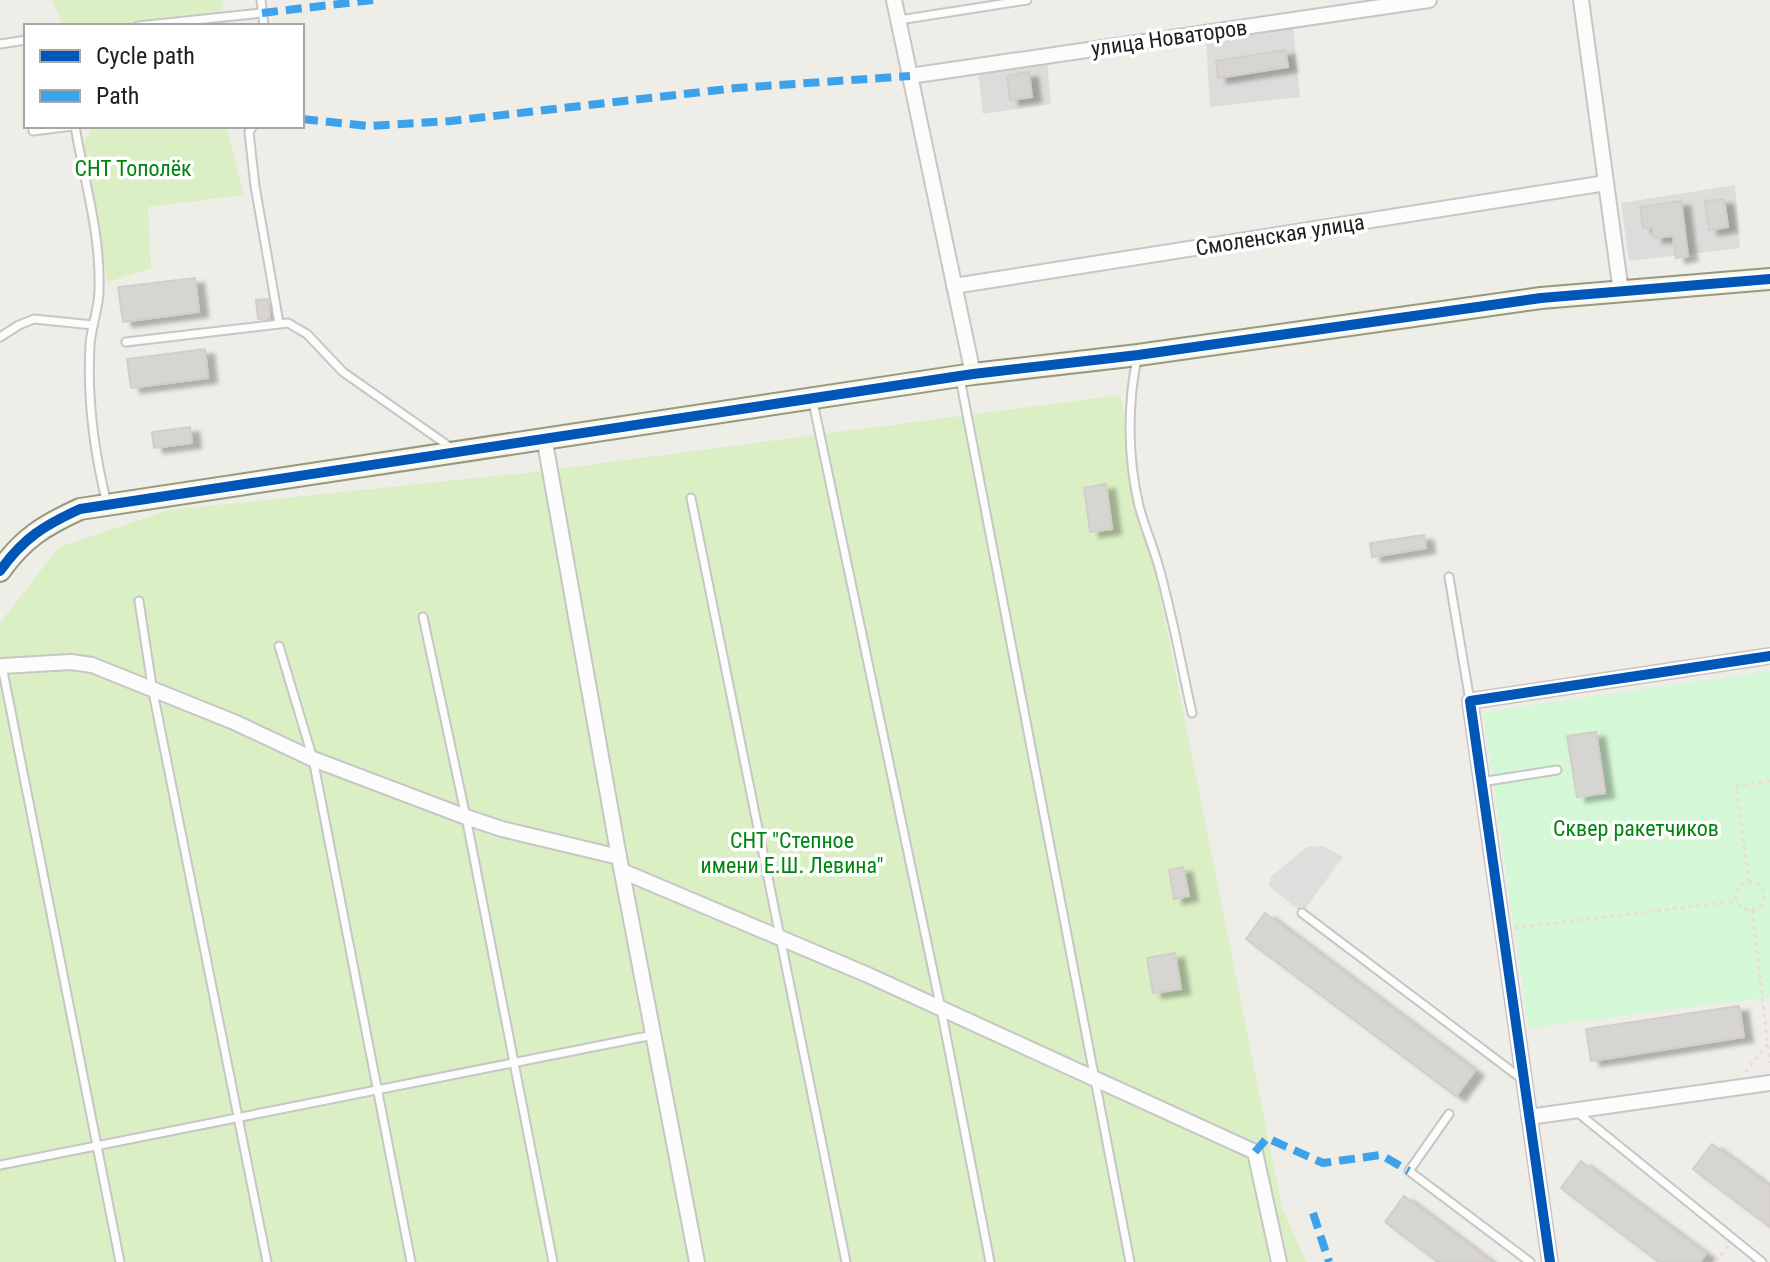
<svg xmlns="http://www.w3.org/2000/svg" width="1770" height="1262" viewBox="0 0 1770 1262" font-family="'Roboto Condensed',sans-serif">
<defs>
<filter id="shadow"><feDropShadow dx="9" dy="5" stdDeviation="2" flood-color="#0004"/></filter>
</defs>
<rect width="100%" height="100%" fill="#eeede8"/>
<g fill="#dddcda">
<path d="M1293,25L1300,97L1210,107L1206,38Z"/>
<path d="M1047,60L1051,104L983,114L978,70Z"/>
<path d="M1735,185L1740,248L1629,261L1621,203Z"/>
</g>
<g fill="#daefc4">
<path d="M52,0H222L223,10L193,26H63Z"/>
<path d="M93,126H226L244,195L148,207L151,268L108,282L84,143Z"/>
<path d="M1120,395L1282,1207L1306,1262H0V623L59,547L169,510L535,472Z"/>
</g>
<path fill="#d4f7d5" d="M1770,671V997L1529,1028L1483,712Z"/>
<path fill="#dfdedc" d="M1323,846L1343,857L1302,913L1268,885L1272,876L1307,847Z"/>
<g fill="#d7d5d1" stroke="#d2cec9" stroke-width="2" filter="url(#shadow)">
<path d="M1285,50L1288,67L1218,78L1216,61Z"/>
<path d="M1029,72L1032,97L1010,100L1007,76Z"/>
<path d="M1724,199L1728,227L1709,230L1705,201Z"/>
<path d="M1681,201L1688,256L1676,258L1673,236L1654,238L1653,227L1643,228L1640,207Z"/>
<path d="M195,278L199,312L123,322L118,287Z"/>
<path d="M268,299L270,318L258,319L256,300Z"/>
<path d="M205,349L208,378L131,388L127,359Z"/>
<path d="M190,427L192,443L154,448L152,432Z"/>
<path d="M1106,484L1112,529L1090,532L1084,488Z"/>
<path d="M1424,535L1426,548L1372,557L1370,543Z"/>
<path d="M1596,732L1605,793L1577,797L1567,736Z"/>
<path d="M1183,867L1189,896L1174,899L1169,870Z"/>
<path d="M1265,913L1475,1071L1456,1096L1246,939Z"/>
<path d="M1175,953L1181,989L1153,993L1147,958Z"/>
<path d="M1739,1006L1744,1037L1591,1061L1586,1029Z"/>
<path d="M1712,1144L1770,1187V1227L1693,1169Z"/>
<path d="M1581,1161L1706,1254L1700,1262H1659L1561,1188Z"/>
<path d="M1404,1196L1491,1262H1438L1385,1222Z"/>
</g>
<g fill="none" stroke-linecap="round" stroke-linejoin="round">
<defs>
<g id="lane">
<path d="M261,0L264,26"/>
<path d="M899,20L1027,0"/>
<path d="M138,26L262,13"/>
<path d="M0,44L26,40"/>
<path d="M75,126C84,180 101,235 99,290C99,309 91,327 90,345C87,398 94,452 107,504"/>
<path d="M253,126L249,132L255,186L279,323"/>
<path d="M33,131L72,126"/>
<path d="M0,337L19,325L34,319L93,325"/>
<path d="M126,342L288,323L307,334L343,372L450,447"/>
<path d="M1137,359C1127,405 1128,460 1139,506C1144,525 1152,544 1158,564C1172,613 1181,664 1192,713"/>
<path d="M960,378L1130,1262"/>
<path d="M813,402L941,1009L990,1262"/>
<path d="M691,498L846,1262"/>
<path d="M1449,577L1470,701"/>
<path d="M139,601L153,692L267,1262"/>
<path d="M423,617L466,817L553,1262"/>
<path d="M279,646L313,759L411,1262"/>
<path d="M0,667L2,666L120,1262"/>
<path d="M1481,782L1557,770"/>
<path d="M1302,913L1522,1079"/>
<path d="M1577,1112L1762,1262"/>
<path d="M1449,1114L1409,1171L1530,1262"/>
<path d="M0,1165L653,1035"/>
</g>
<g id="street">
<path d="M894,0L973,374"/>
<path d="M1581,0L1621,292"/>
<path d="M910,76L1429,0"/>
<path d="M954,286L1606,183"/>
<path d="M544,437L619,857L697,1262"/>
<path d="M2,666L71,662L92,665L234,722L313,759L466,817L502,829L619,857"/>
<path d="M622,871L868,975L1255,1152L1279,1262"/>
<path d="M1529,1117L1770,1083"/>
<path d="M1550,1262L1470,701L1770,656"/>
</g>
<path id="secondary" d="M0,571C23,538 45,525 80,509L973,374L1138,355L1541,298L1770,279"/>
</defs>
<use href="#lane" stroke="#c7c6c4" stroke-width="11"/>
<use href="#street" stroke="#c7c6c4" stroke-width="18"/>
<use href="#secondary" stroke="#97997f" stroke-width="24"/>
<g stroke="#ecdcd9" stroke-width="3" stroke-dasharray="4 4" stroke-linecap="butt">
<path d="M1749,882L1736,786L1770,781"/>
<circle cx="1750" cy="896" r="14"/>
<path d="M1752,910L1770,1063"/>
<path d="M1514,928L1737,901"/>
<path d="M1745,1072L1768,1043L1770,1045"/>
<path d="M1716,1262L1728,1246"/>
</g>
<use href="#lane" stroke="#fcfcfc" stroke-width="7"/>
<use href="#street" stroke="#fcfcfc" stroke-width="14"/>
<use href="#secondary" stroke="#f4f5eb" stroke-width="20"/>
<g stroke="#3da2ea" stroke-width="8" stroke-dasharray="16 8" stroke-linecap="butt">
<path d="M262,13L373,0"/>
<path d="M302,119L369,126L451,121L736,88L910,76"/>
<path d="M1255,1152L1267,1138L1323,1163L1381,1155L1409,1171"/>
<path d="M1313,1213L1329,1262"/>
</g>
<defs>
<g id="cycleway">
<path d="M0,571C23,538 45,525 80,509L973,374L1138,355L1541,298L1770,279"/>
<path d="M1550,1262L1470,701L1770,656"/>
</g>
</defs>
<use href="#cycleway" stroke="#fff" stroke-width="15"/>
<use href="#cycleway" stroke="#0057b8" stroke-width="10"/>
</g>
<g text-anchor="middle" dominant-baseline="central" stroke-width="7" stroke-linejoin="round" paint-order="stroke">
<g font-size="22" fill="#202020" stroke="#fff">
<text transform="translate(1169 38) rotate(-8)">улица Новаторов</text>
<text transform="translate(1280 235) rotate(-9)">Смоленская улица</text>
</g>
<g font-size="22" fill="#02850f" stroke="#fff">
<text x="133" y="168">СНТ Тополёк</text>
<text x="1636" y="828">Сквер ракетчиков</text>
<text x="792" y="840">СНТ "Степное<tspan x="792" dy="25">имени Е.Ш. Левина"</tspan></text>
</g>
</g>
<rect x="24" y="24" width="280" height="104" fill="#ffffff" stroke="#a6a6a6" stroke-width="2"/>
<rect x="40" y="50" width="40" height="12" fill="#0057b8" stroke="#a6a6a6" stroke-width="2"/>
<text x="96" y="64" font-size="24" fill="#202020">Cycle path</text>
<rect x="40" y="90" width="40" height="12" fill="#3da2ea" stroke="#a6a6a6" stroke-width="2"/>
<text x="96" y="104" font-size="24" fill="#202020">Path</text>
</svg>
